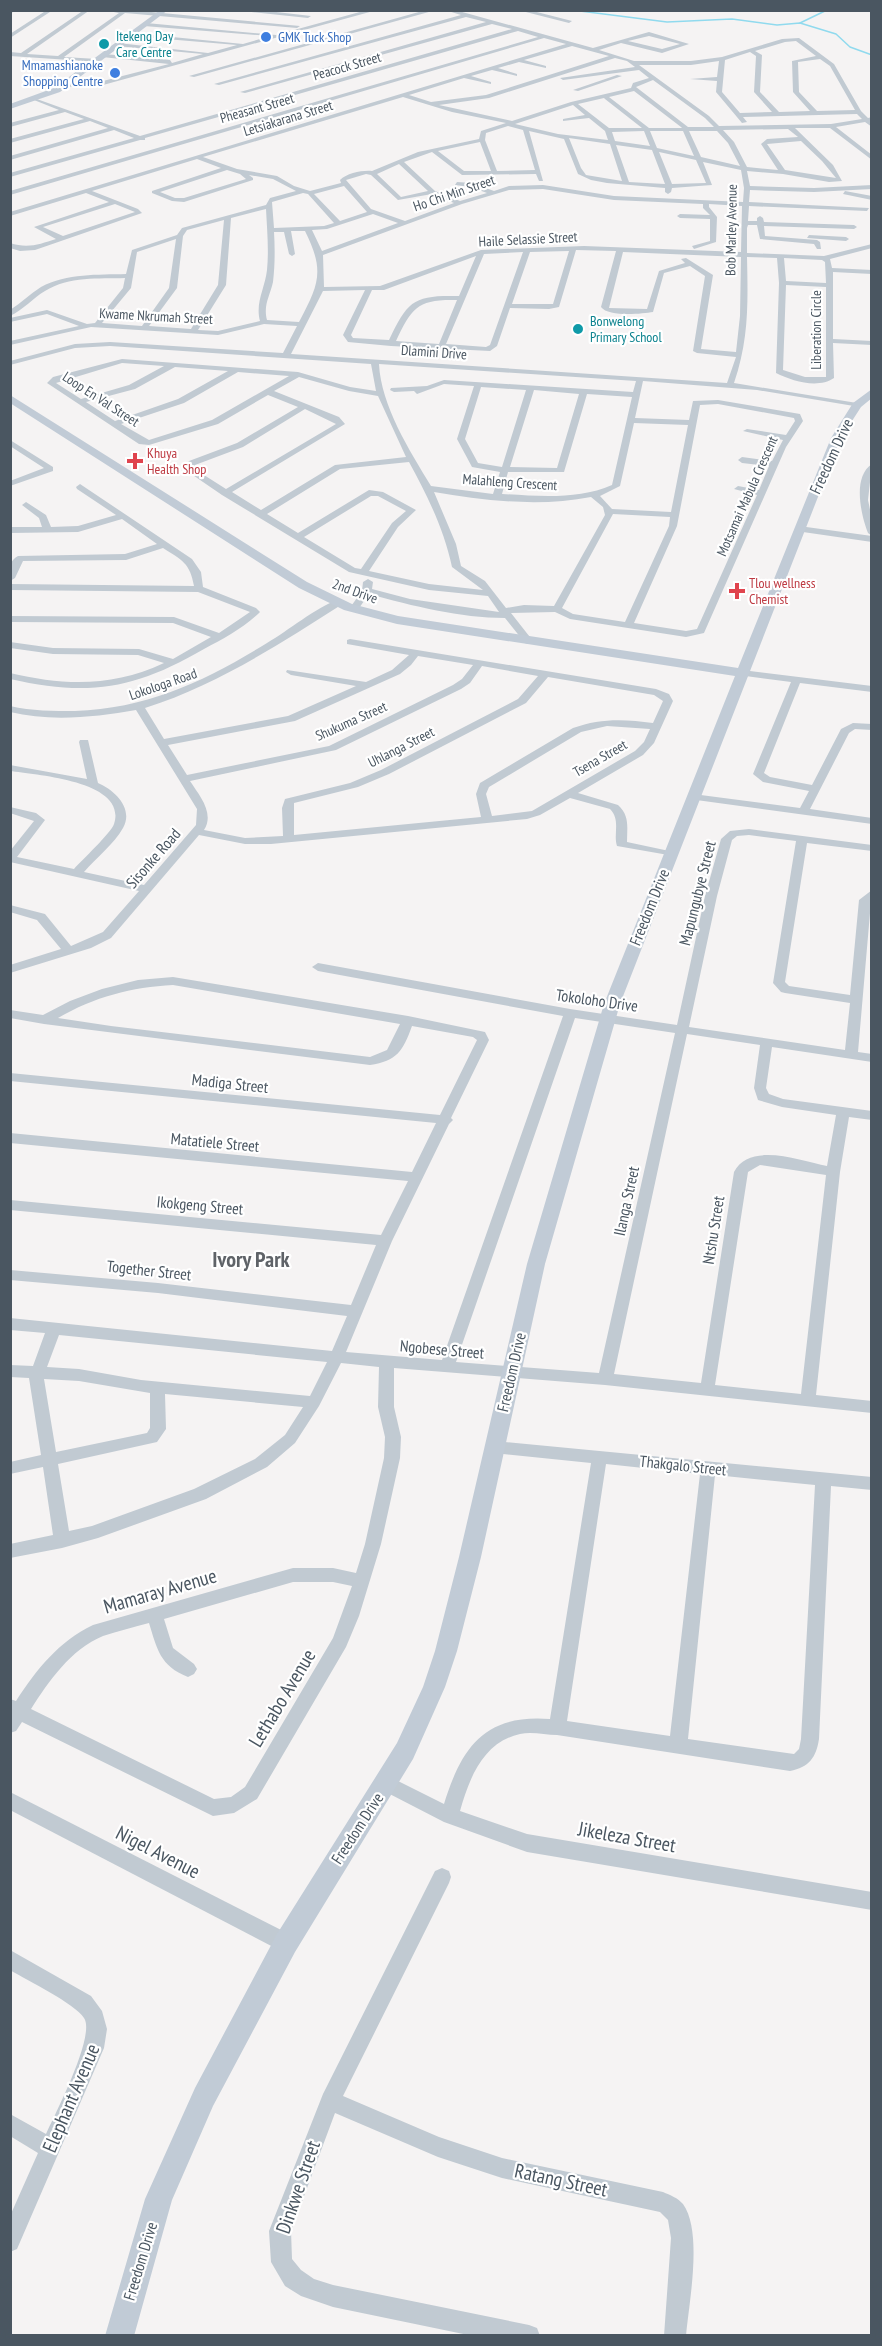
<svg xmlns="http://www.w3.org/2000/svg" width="882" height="2346" viewBox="0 0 882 2346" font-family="'PT Sans Narrow',sans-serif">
<rect width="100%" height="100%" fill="#f5f3f3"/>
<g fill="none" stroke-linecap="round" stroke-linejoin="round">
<g stroke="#90daee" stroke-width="1.5">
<path d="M572,10L667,22L732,19L777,25L800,23L836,34L850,47L872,55"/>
<path d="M800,23L827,10"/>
</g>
<g fill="#c1cad2" fill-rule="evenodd">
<path d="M10,10H16L10,14Z"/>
<path d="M47,10H53L10,38V34Z"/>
<path d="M84,10H90L27,54L58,56L119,13L103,10H130L300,26L297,28L125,13L64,57L97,59L99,62L10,56V52L21,53Z"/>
<path d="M232,10H259L311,16L308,18Z"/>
<path d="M367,10H377L103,85L65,87L62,85L103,81L169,64L102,57L104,54L170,60L172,63L203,54L116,46L118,43L208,53L237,45L130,36L132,33L243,44L270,36L144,26L146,23L276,35Z"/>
<path d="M426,10H436L194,77L189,76Z"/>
<path d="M445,10H455L593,48L649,32L689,44L662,53L621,43L599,50L634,61H691L722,57L782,39L799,38L834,64L861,111L868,118L872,117V127L865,122L836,127L872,155V160L830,128H795L833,165L842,181L829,182L783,174L747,171L750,186L814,188L872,185V189L814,192L750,190L749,202L869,208L867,211L749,206L748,221H757V218L760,216L763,218L764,222L854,225L857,227L854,229L764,226L765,236L817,240L820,242L821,249H817L814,244L760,239L757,225H748L747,228V253L824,256L872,244V248L830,259L832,268L872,270V274L833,272V339L872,341V345L833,343L834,378C818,389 792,381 776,373L779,283L777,258L747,257C748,303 749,339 734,383L857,403H860V407L757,390L643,381L635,418L689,420L693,401L718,400L800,414L803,421L786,447L704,633L686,637L570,619L555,612L511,613L533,641L528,644L525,643L505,618C460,618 413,606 369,594L357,611H351L349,609L362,591L363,582L368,579L373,582L372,589L410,599L499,612L488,596L429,590L349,572L222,495L184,469L189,461L237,443L298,407L268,395L218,424L149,445L139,444L47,383L53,377L122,359L298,372L350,387L376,391L371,364L110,346L75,348L10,365V361L75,344L110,342L283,353L297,326L264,324L218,335L91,327L10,345V341L79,326L47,314L10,322V318L47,310L87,324L95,323L123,288L125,278C99,279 69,276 45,291C33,298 23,310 10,316V310C21,303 30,294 41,287C67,273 98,275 126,274L132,250L177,235L182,228L266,205L270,198L296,191L273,179L249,175L253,178V180L184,202L172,201L152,193V191L221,168L197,159L92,191L138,209L142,213L35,250L20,251L10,248V243C28,249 40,244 56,239L34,227L109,202L86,193L10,216V212L566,44L544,38L10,195V191L538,37L518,31L145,138V140H140L10,177V173L134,138L114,130L10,160V156L108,128L90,121L10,143V139L84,119L65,112L10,127V123L59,110L34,100V98L140,136L512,29L492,24L245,93L240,92L486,22L466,17L219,85L214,84L461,15ZM649,36L680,44L662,49L628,41ZM796,41L816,56L792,61L793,92L810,111L779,112L760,92L762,55L755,51L785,42ZM572,46L609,56L486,95L431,102L409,95L464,78L491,84V82L471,76L492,70L517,76V74L498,68L519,62L546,68V66L524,60ZM750,52L756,56L754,92L772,112L740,113L722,92L725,60ZM615,58L627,61L635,67L560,78L563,80L639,70L649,78L633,83L631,88L571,102L512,121L439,105L489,98ZM820,59L830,66L855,110L817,111L799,92L798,62ZM719,61L717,77L690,79L717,81L716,92L742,123L747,122L743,117L857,114L862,119L831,124L719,126L709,116L639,65H691ZM653,80L705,118L714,127H688L636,87ZM634,91L681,127L682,128H649L609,97ZM403,97L452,112L506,123L481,131L479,139L418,152L372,171C363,170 347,173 340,180L341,183L310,191L294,186L277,176L237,169L203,157ZM604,98L605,99L642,128H609L578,104ZM573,105L585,115L563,119V121L589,118L605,131L608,140L558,134L515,124ZM508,126L523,130L535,170L497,171L485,140L486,133ZM788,129L798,137L767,139L761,144L778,170L747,167L734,142L723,130ZM529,131L564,139L578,174L591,180L607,183L665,188V192L668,194L671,192L672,188L712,185L703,162L741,170L744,188L743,202L614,196L543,185L509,186L494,191L472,183L457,182L455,185L471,187L487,193L460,201L435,191L404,162L432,152L462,175L536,174L539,181H543ZM644,131L650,146L615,141L612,132ZM650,131H683L694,156L657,148ZM689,131H717L728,143L740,166L701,157ZM569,138L610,144L622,181L586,175L581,168ZM801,141L822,161L836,178L785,170L767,144ZM480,142L491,171H464L438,151ZM616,145L652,150L665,184L629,182ZM659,152L696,160L706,183L672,184ZM399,164L428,191L401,197L377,174ZM227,170L240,174L246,179L184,198H175L160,192ZM366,174L371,175L398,200L432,194L454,203L405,221L371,209L346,180ZM344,186L367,212L340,221L314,194ZM543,189L614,200L703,204V208L710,215L680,214L677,216L680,218L710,219V241L692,246L694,249L716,242L717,217L709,207V204L742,206L741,252L584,246L481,250L380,286L324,287L323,255L462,204L509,190ZM303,193L308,194L334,223L324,226L274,228L272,202ZM115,204L135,212L63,236L43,227ZM266,209C267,229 269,250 267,270C265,288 255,303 260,321L218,331L198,330L226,285L231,218ZM373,214L398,223L322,251L312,230L327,229ZM224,220L218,285L191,329L149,326L177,288L183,236L187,230ZM291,231H305C325,271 319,284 299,322L267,320C263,305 270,296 273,282C275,265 275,248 274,232H284L289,254L292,256L295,254ZM176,239L169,288L142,326L102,323L131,288L137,252ZM576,250L616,251L601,307C608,317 641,314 653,312L664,273L690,266L705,276L693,351L697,353L736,357L727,383L291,354L323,291L365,290L343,335L348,342L391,346L490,351L497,346L510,308L549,309L559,307ZM569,251L553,304H512L530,252ZM523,252L490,345L486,347L446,344L484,254ZM623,252L741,257L740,316L736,352L701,349L713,275L686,258L681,259L685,263L659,271L647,309L609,308ZM476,256L459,296C414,295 408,300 389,340L353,338L351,335L372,290H384ZM784,258L822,260L825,262L826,283L786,281ZM786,285L826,287V377H805L783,370ZM457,300L439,344L396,341C412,307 418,299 457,300ZM122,363L164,366L129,385L81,399L56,383ZM379,364L636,381L633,392L444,380L427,386L391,388L390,390L394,392L414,391L417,394L444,384L474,386L457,439L472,467L500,472L493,494L431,486C410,451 381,406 379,364ZM175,367L228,371L178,399L115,421L86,402L135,389ZM238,372L289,376L212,420L149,440L121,424L184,403ZM299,377L349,391L378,396L406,457L335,465L261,510L232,492L345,424L339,417L274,391ZM481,387L526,390L502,467L478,463L465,439ZM534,390L579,394L557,468L510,467ZM587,394L632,397L612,485C578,500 538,496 502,494L508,472H564ZM718,404L794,418L795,421L786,435L747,429L743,431L783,440L772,461L742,457L738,460L742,463L769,466L759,490L738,486L734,489L757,495L697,629L686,631L634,623L677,526L700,405ZM305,409L336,424L226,489L193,468L195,465L243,447ZM634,423L688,425L671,512L612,509L600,496L620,486ZM409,462C427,495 444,529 452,567L483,590L429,584L369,571L398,527L416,510L383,492L369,490L298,533L267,514L340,469ZM434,492C484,501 541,507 591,497L603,507L605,515L554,606L524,605L506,608L485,581L461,566L456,544ZM371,496H378L406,511L392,523L361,569L355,568L304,537ZM613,514L670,517L669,526L625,622L573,614L562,608Z"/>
<path d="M518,10H529L572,21L569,23Z"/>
<path d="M617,75L622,76L578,91L573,90Z"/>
<path d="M845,191L872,196V200L843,194Z"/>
<path d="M809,235L846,237L849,239L846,241L807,238Z"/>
<path d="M10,440L53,467V471L10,486V481L44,468L10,446Z"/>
<path d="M872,464L868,500L872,519V536L868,533C861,515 852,477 872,464Z"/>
<path d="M80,484L192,559L201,572L203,587L256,608L260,612L258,614C242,629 223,639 204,649C135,689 89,697 10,679V673C65,686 113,687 164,663L138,655L53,654L10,648V642L53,648L139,649L173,659L211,637L173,623L10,622V616L174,617L219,633L250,612L198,592L10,590V584L194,586C190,563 182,560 163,548L126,560L23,561L15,578L10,581C10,571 8,561 18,556L125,554L157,544L122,519L78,532L10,533V527H42L39,518L22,505L26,502L46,515L51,527L78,526L116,515L77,489L76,487Z"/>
<path d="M799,526L872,536V542L796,531L795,529Z"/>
<path d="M338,600L341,601V605C278,645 217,685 145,708L164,739L288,716L356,686L291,675L286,672L287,670L366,682L392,670L409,655L347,644V640L350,639L656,689L669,694L673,701L654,743L643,755L578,793L618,805C630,816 627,827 627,842L674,852V856L617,846C613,834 621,820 610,809L570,798L540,815L527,819L271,844H245L199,835L111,938L91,948L10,973V965L61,949L37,920L10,912V905L45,914L71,946L103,932L139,891L10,862V851L34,821L10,813V807L36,813L45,820L17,857L74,869C82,860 111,833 114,824C128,781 37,775 10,771V765L87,779L79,742L80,740H88L98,783C115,790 134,809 123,828C114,844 96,858 84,872L144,885L196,825L197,809L136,710C96,717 51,722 10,712V706C32,711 53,711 75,711C149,708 205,681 267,643C288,631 316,607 338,600ZM418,656L473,665L462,679L453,685L329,746L187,775L168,745L295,721L400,674L411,665ZM482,666L538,676L518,699L381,770L350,783L285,799L282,808L283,836L245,838L204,830C215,813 199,795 190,781L336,750L461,689L470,683ZM548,677L654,695L663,701L653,723C625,719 600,718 573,728L480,783L476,794L481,817L294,835V803L358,787L389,774L526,703ZM607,726L650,729L644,742L635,751L532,811L492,816L486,794L489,787L581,732Z"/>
<path d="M742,670L872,686V692L800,683L764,773L770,777L812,785L841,729L853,723L872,724V730L855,729L849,733L810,809L872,818V824L689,799L688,797L693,794L800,808L809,791L763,782L753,774L791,682L738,675L737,673Z"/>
<path d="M749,829L872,845V851L807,843L785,982L789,986L850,995L859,900L872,890L858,1052L872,1054V1062L772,1047L766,1088L769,1094L783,1099L872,1111V1120L849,1117L840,1172L816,1395L872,1401V1413L605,1385L394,1368V1407L401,1437L400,1458L381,1544L359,1616L346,1647L257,1799L234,1813L213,1816L22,1722L16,1731L10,1733V1699L16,1701C37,1669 58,1642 93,1625L293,1568H333L356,1573L365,1544L384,1458L385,1437L378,1407L379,1367L341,1363L319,1406L295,1443L267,1467L206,1499L98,1538L62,1548L10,1558V1544L53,1535L43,1467L10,1474V1462L41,1455L29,1378L10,1377V1365L33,1366L45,1333L10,1330V1318L332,1351L347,1316L158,1293L10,1280V1270L158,1283L351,1305L376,1245L10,1210V1200L381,1235L408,1181L10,1143V1133L412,1172L436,1123L10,1081V1073L440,1115L477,1040L473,1037L412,1026C403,1051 397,1061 370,1065L44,1024L10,1018V1010L43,1015L70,1001L102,989L138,980L173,977L408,1016L485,1032L489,1040L451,1118L453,1120L449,1124L392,1241L346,1352L442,1360L563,1016L318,971L312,967L318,963L570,1009L677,1025L705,896L721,839L730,831ZM749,835L796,841L773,983L781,992L785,993L850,1003L845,1050L689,1027L717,896L732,840L737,836ZM173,985L400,1024L387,1050L370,1057L111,1026L58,1018C94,997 132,987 173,985ZM575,1018L675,1033L599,1373L456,1362ZM687,1034L760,1045L754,1088L758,1100L782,1107L836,1115L827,1166C801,1161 750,1141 734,1172L701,1383L614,1374ZM760,1165L826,1175L801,1394L715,1385L748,1172ZM59,1335L327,1362L310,1396L141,1380L79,1369L47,1367ZM44,1379L79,1381L150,1393V1428L147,1433L56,1452ZM165,1394L303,1407L285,1435L255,1459L194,1489L92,1526L69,1531L58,1464L157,1442L166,1429ZM293,1582H333L352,1586L333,1638L245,1787L231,1797L214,1799L31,1709C49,1681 71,1649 103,1636C118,1631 134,1627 149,1623C157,1649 160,1666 188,1677L194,1674L197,1669L194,1664L173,1648L164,1619Z"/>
<path d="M494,1441L872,1477V1490L831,1486L819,1739C816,1758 809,1767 790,1771L557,1735C545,1735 532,1731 520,1734C483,1742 469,1779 460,1811L527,1834L872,1892V1910L527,1852L444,1822L380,1789L377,1783L380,1777L386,1775L444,1804C462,1746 485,1714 550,1719L591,1463L494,1453L489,1451L486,1447L489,1443ZM606,1464L700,1474L670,1736L567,1721ZM715,1475L815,1485L801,1739L799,1749L794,1754L688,1739Z"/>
<path d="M10,1792L293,1936L296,1943L293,1950L286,1952L279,1950L10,1810Z"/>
<path d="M442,1868L449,1871L451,1877L449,1883L343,2096L439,2137L502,2158L663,2192C670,2195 678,2198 683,2204C703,2232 689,2302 686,2336H664L671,2238L668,2220L660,2212L502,2178L438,2157L335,2113L291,2231L292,2259L301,2270L314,2279L333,2285L529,2325L537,2328L540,2336H473L333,2307L301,2296L285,2286L271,2262L269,2231L323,2094L435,1871Z"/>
<path d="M10,1950L91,1996L102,2011L107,2029L104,2048L17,2249L10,2252V2216L38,2153L10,2136V2114L46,2134C55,2114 96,2035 84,2018C74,2003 28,1981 10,1970Z"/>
</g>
<g fill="#c1cbd6" fill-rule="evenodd">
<path d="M160,10H168L60,92L10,109V104L54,88Z"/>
<path d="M872,389V398L861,407L841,438L620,1004L545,1264L481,1557L457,1651L445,1687L413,1759L295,1952L213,2106L172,2200L134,2336H105L145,2199L195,2088L277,1934L397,1743L423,1687L435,1651L459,1557L527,1264L604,1004L735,676L397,624L344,610L299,588L10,403V395L307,582L352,604L398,616L738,668L831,438L853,403Z"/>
</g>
</g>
<g fill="#3f7fe0" stroke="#fff" stroke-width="2">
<circle cx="266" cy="37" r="6"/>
<circle cx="115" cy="73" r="6"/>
</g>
<g fill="#0f9aa8" stroke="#fff" stroke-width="2">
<circle cx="104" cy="44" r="6"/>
<circle cx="578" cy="329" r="6"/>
</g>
<g fill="#e0444e" stroke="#fff" stroke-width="2">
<path d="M132 452h6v6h6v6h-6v6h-6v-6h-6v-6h6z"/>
<path d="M734 582h6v6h6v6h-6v6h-6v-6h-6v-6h6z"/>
</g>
<g text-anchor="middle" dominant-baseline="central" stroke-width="4.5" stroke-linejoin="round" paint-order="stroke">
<g font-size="14" fill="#0d838f" stroke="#fff" text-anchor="start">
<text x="116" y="36">Itekeng Day<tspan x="116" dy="16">Care Centre</tspan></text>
<text x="590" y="321">Bonwelong<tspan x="590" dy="16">Primary School</tspan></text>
</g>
<g font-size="14" fill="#366cbe" stroke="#fff" text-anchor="start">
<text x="278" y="37">GMK Tuck Shop</text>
<text x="103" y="65" text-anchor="end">Mmamashianoke<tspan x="103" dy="16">Shopping Centre</tspan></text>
</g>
<g font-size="14" fill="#4a5661" stroke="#fff">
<text transform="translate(347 66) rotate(-16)">Peacock Street</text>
<text transform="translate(257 108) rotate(-16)">Pheasant Street</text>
<text transform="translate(288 118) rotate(-17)">Letsiakarana Street</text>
<text transform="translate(454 193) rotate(-19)">Ho Chi Min Street</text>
<text transform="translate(731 230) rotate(-89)">Bob Marley Avenue</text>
<text transform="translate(528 239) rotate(-3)">Haile Selassie Street</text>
<text transform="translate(156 316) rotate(3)">Kwame Nkrumah Street</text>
<text transform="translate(816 330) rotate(-90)">Liberation Circle</text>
<text transform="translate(434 352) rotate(4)">Dlamini Drive</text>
<text transform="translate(101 399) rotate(33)">Loop En Val Street</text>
<text transform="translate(510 482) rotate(4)">Malahleng Crescent</text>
<text transform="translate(747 496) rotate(-66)">Motsamai Mabula Crescent</text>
<text transform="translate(355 591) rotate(20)">2nd Drive</text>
<text transform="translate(163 684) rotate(-19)">Lokologa Road</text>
<text transform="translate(351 721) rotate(-24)">Shukuma Street</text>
<text transform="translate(401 747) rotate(-27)">Uhlanga Street</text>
<text transform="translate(600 758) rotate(-30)">Tsena Street</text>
</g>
<g font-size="14" fill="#be3a42" stroke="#fff" text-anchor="start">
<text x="147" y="453">Khuya<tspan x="147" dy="16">Health Shop</tspan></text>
<text x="749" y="583">Tlou wellness<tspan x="749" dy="16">Chemist</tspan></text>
</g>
<g font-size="16" fill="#4a5661" stroke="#fff">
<text transform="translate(831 456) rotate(-65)">Freedom Drive</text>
<text transform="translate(153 858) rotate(-49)">Sisonke Road</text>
<text transform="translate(697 893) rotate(-76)">Mapungubye Street</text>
<text transform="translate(649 907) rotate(-68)">Freedom Drive</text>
<text transform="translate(597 1000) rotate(8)">Tokoloho Drive</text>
<text transform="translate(230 1083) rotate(6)">Madiga Street</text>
<text transform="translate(215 1142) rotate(5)">Matatiele Street</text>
<text transform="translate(626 1201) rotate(-78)">Ilanga Street</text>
<text transform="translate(200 1205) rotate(5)">Ikokgeng Street</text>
<text transform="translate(713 1230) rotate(-81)">Ntshu Street</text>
<text transform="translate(149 1270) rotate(6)">Together Street</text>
<text transform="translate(442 1349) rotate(5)">Ngobese Street</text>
<text transform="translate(511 1372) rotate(-77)">Freedom Drive</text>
<text transform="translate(683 1465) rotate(6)">Thakgalo Street</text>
<text transform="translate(357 1828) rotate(-57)">Freedom Drive</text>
<text transform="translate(140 2261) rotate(-73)">Freedom Drive</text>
</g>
<g font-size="20" fill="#4a5661" stroke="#fff">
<text transform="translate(160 1591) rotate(-16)">Mamaray Avenue</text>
<text transform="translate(282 1698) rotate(-59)">Lethabo Avenue</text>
<text transform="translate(627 1837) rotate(10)">Jikeleza Street</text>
<text transform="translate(158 1852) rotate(27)">Nigel Avenue</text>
<text transform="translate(71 2098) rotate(-67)">Elephant Avenue</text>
<text transform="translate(561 2180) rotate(12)">Ratang Street</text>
<text transform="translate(298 2187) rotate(-71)">Dinkwe Street</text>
</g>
<g font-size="22" font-weight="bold" fill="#5f6368" stroke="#fff">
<text x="251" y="1259">Ivory Park</text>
</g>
</g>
<rect width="882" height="2346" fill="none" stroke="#4a5661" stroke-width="24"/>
</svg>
